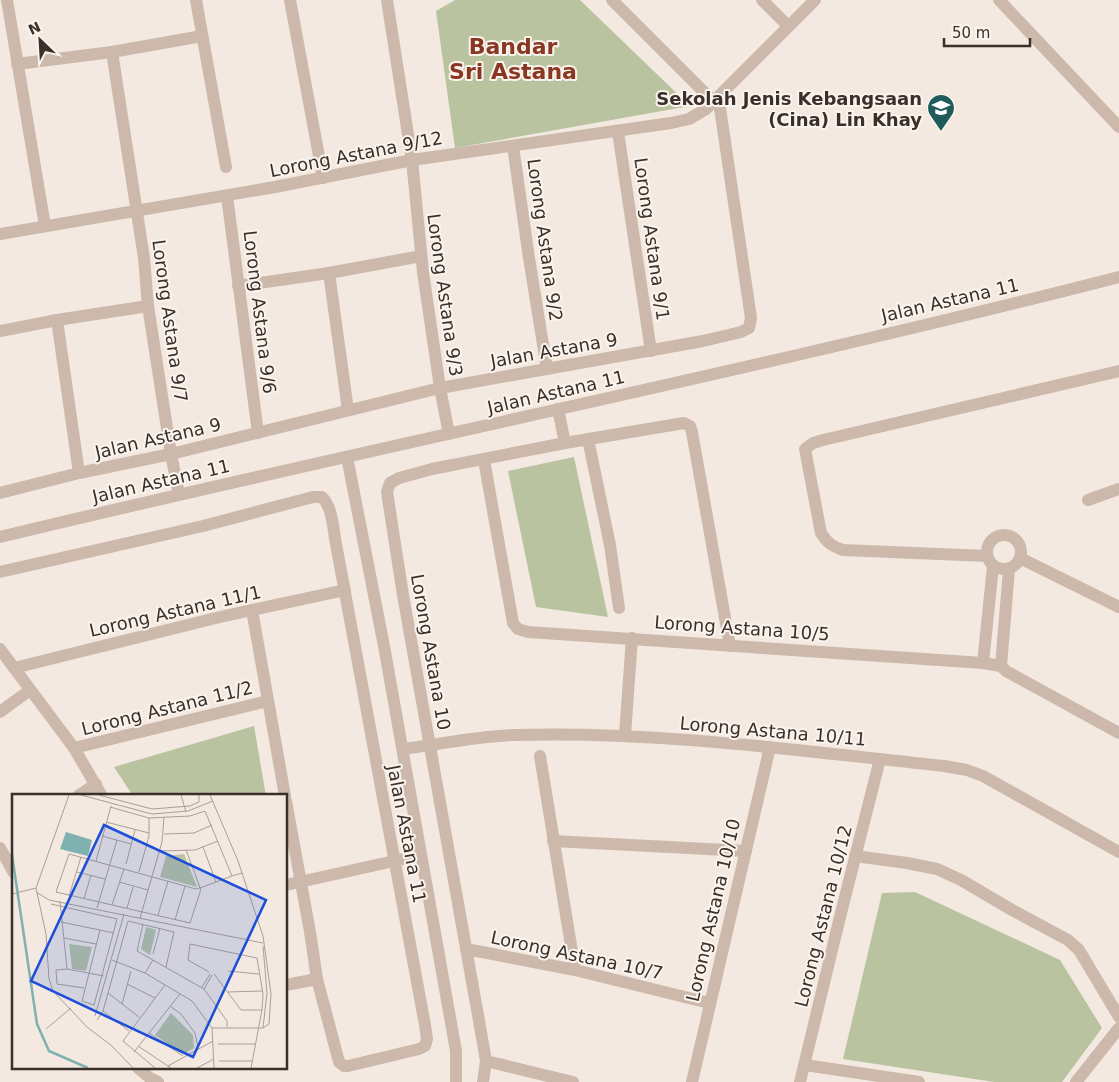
<svg xmlns="http://www.w3.org/2000/svg" width="1119" height="1082" viewBox="0 0 1119 1082" font-family="'DejaVu Sans',sans-serif">
<rect width="100%" height="100%" fill="#f3e9e0"/>
<g fill="#b9c3a0">
<path d="M455,0H580L690,106L455,148L436,11Z"/>
<path d="M574,457L608,617L536,607L508,471Z"/>
<path d="M254,726L266,796H133L114,767Z"/>
<path d="M915,892L1060,960L1102,1028L1062,1082H994L843,1059L882,893Z"/>
</g>
<g fill="none" stroke-linecap="round" stroke-linejoin="round">
<g stroke="#ccb9ac" stroke-width="12">
<path d="M7,0L45,226"/>
<path d="M196,0L226,167"/>
<path d="M290,0L323,178"/>
<path d="M387,0L412,160L423,272L440,388L449,434"/>
<path d="M762,0L788,26"/>
<path d="M999,0L1119,127"/>
<path d="M112,52L144,258L148,306L171,454L179,494"/>
<path d="M17,64L112,52L202,36"/>
<path d="M618,132L651,351"/>
<path d="M513,146L529,258L547,369"/>
<path d="M227,196L258,433"/>
<path d="M0,234L275,187L412,160L671,123L689,119L706,109L815,0"/>
<path d="M329,273L348,410"/>
<path d="M238,286L329,273L421,256"/>
<path d="M57,320L79,473"/>
<path d="M0,331L57,320L148,306"/>
<path d="M558,409L565,443"/>
<path d="M588,439L610,545L619,608"/>
<path d="M347,457L384,646L456,1051V1082"/>
<path d="M484,460L513,623L518,629L528,632L983,663L1001,666L1006,671L1119,733"/>
<path d="M0,493L79,473L171,454L440,388L703,341L741,332L749,328L751,318L720,108L612,0"/>
<path d="M1088,500L1119,489"/>
<circle cx="1004" cy="552" r="17"/>
<path d="M0,537C372,447 748,372 1119,277"/>
<path d="M987,556L843,550C832,546 827,543 821,533L805,449L813,443L823,440L1119,371"/>
<path d="M1020,558L1119,607"/>
<path d="M0,572L203,526L313,497H322C333,508 333,529 336,544L425,1025L427,1039L425,1046L419,1049L348,1066H344L339,1062L317,979L310,932L286,801"/>
<path d="M252,610L285,796"/>
<path d="M0,649L74,748L102,796"/>
<path d="M983,663L993,566"/>
<path d="M1001,666L1009,569"/>
<path d="M14,668L220,617L345,590"/>
<path d="M0,712L30,690"/>
<path d="M625,735L632,638"/>
<path d="M74,748L268,701"/>
<path d="M403,749C440,744 478,736 515,735C659,731 802,751 944,766L967,770L983,776L1119,852"/>
<path d="M540,756L575,970"/>
<path d="M78,796L96,784"/>
<path d="M553,841L746,851"/>
<path d="M0,848L14,873"/>
<path d="M855,856L907,863L937,869L961,880L1012,910L1068,940L1079,950L1119,1017"/>
<path d="M286,885L421,855"/>
<path d="M466,949L575,970L709,1003"/>
<path d="M286,985L317,979"/>
<path d="M486,1061L573,1082"/>
<path d="M805,1065L919,1082"/>
<path d="M138,1068L150,1078L158,1082"/>
<path d="M483,1082L486,1061L479,1021L403,595L387,492L390,483L399,478L432,469L565,443L684,423L690,426L692,432L730,646"/>
<path d="M692,1082L770,747"/>
<path d="M800,1082L840,917L880,759"/>
<path d="M1076,1082L1119,1028"/>
</g>
</g>
<defs>
<symbol id="school-pin" viewBox="-11 -11 22 30"><path d="M0 17L-7.5 6A9.5 9.5 0 1 1 7.5 6Z" fill="#205b5c" stroke="#fbf4ed"/><path d="M0-5L7-2L0 1L-7-2ZM-4 1L0 2.5L4 1V4Q0 6-4 4Z" fill="#fff"/></symbol>
</defs>
<g fill-rule="evenodd">
<use href="#school-pin" x="925" y="92" width="32" height="43"/>
</g>
<g text-anchor="middle" dominant-baseline="central" stroke-width="4" stroke-linejoin="round" paint-order="stroke">
<g font-size="18" font-weight="bold" fill="#3a2f2b" stroke="#fbf4ed" text-anchor="end">
<text x="922" y="98">Sekolah Jenis Kebangsaan<tspan x="922" dy="21">(Cina) Lin Khay</tspan></text>
</g>
<g font-size="18" fill="#3a2f2b" stroke="#fbf4ed">
<text transform="translate(356 154) rotate(-11)">Lorong Astana 9/12</text>
<text transform="translate(652 239) rotate(82)">Lorong Astana 9/1</text>
<text transform="translate(545 240) rotate(82)">Lorong Astana 9/2</text>
<text transform="translate(445 295) rotate(82)">Lorong Astana 9/3</text>
<text transform="translate(950 300) rotate(-13)">Jalan Astana 11</text>
<text transform="translate(260 312) rotate(83)">Lorong Astana 9/6</text>
<text transform="translate(170 321) rotate(82)">Lorong Astana 9/7</text>
<text transform="translate(554 350) rotate(-10)">Jalan Astana 9</text>
<text transform="translate(556 392) rotate(-13)">Jalan Astana 11</text>
<text transform="translate(158 438) rotate(-13)">Jalan Astana 9</text>
<text transform="translate(161 481) rotate(-13)">Jalan Astana 11</text>
<text transform="translate(175 611) rotate(-13)">Lorong Astana 11/1</text>
<text transform="translate(742 628) rotate(4)">Lorong Astana 10/5</text>
<text transform="translate(431 652) rotate(80)">Lorong Astana 10</text>
<text transform="translate(167 708) rotate(-14)">Lorong Astana 11/2</text>
<text transform="translate(773 731) rotate(5)">Lorong Astana 10/11</text>
<text transform="translate(407 834) rotate(79)">Jalan Astana 11</text>
<text transform="translate(713 910) rotate(-77)">Lorong Astana 10/10</text>
<text transform="translate(823 916) rotate(-76)">Lorong Astana 10/12</text>
<text transform="translate(577 955) rotate(12)">Lorong Astana 10/7</text>
</g>
<g font-size="22" font-weight="bold" fill="#893623" stroke="#fbf4ed">
<text x="513" y="46">Bandar<tspan x="513" dy="25">Sri Astana</tspan></text>
</g>
</g>
<g transform="translate(12 794)">
<rect width="275" height="275" fill="#f3e9e0"/>
<path d="M172,60L185,93L148,83L154,62ZM134,133L144,136L138,161L129,155ZM57,150L80,153L74,177L60,175ZM159,219L181,241L182,254L171,260L143,241Z" fill="#b9c3a0"/>
<path d="M54,38L80,46L76,62L48,55Z" fill="#7fb1b0"/>
<path fill="none" stroke="#7fb1b0" stroke-width="2.5" d="M0,61L25,230L37,257L76,274"/>
<path fill="none" stroke="#a99f98" stroke-width="1" d="M57,1L24,94L34,140L37,185L41,197L75,233L100,252L121,274M69,1L140,20L176,17L201,7M87,1L140,15L178,12L187,8V1M169,1L174,18M198,1L226,67L251,142L259,200L257,230L251,234M98,13L137,24L178,22L193,17L220,82M94,28L137,39M152,40L182,39L200,31M90,42L119,50M191,53L204,88M174,56L182,77L188,94L189,95L178,129L44,98L57,60L184,95L187,94H188L220,82L230,79M148,57L183,56L206,47M84,67L99,12M114,70L123,36M65,78L93,85M127,78L137,42V24M107,88L136,96M24,98L37,106L251,149M0,100L24,94M57,102L69,63M72,105L79,81M48,107L55,175M39,110L105,125L82,211L70,207L88,136M100,111L112,75M85,114L105,46M115,114L121,93M146,121L156,87M128,124L150,48L152,23M163,126L173,92M49,128L102,139M131,130L125,157L192,195L215,227V233M52,144L84,150M251,152L255,199L251,234M141,160L148,134M100,166L133,179L180,207L200,234L202,274M216,177L247,180M197,178L176,166L178,150L245,164L251,200L250,216H229L202,180M133,179L141,166M115,190L143,204M190,193L198,180M72,194L45,190L44,176L55,175L92,182M192,195L200,181M216,198L250,197M96,199L127,223M110,210L119,177M158,212L169,220L183,239L186,254M91,217L117,237M83,222L112,120M85,226L91,217L116,127L162,138L154,173M200,234H251M34,235L59,214M137,239L171,262M206,250H243M126,252L159,274M122,258L168,200M207,267H240M156,272L201,247M143,274L111,247L153,191M185,274L202,265M239,274L250,216"/>
<path fill="#1d4ed8" fill-opacity="0.15" stroke="#1d4ed8" stroke-width="2.5" d="M92,31L254,106L181,263L19,187Z"/>
<rect width="275" height="275" fill="none" stroke="#3a2f2b" stroke-width="2.5"/>
</g>
<g transform="translate(40 40) rotate(335)" stroke="#fbf4ed" stroke-width="4" paint-order="stroke">
<path d="M0-4L9 19L0 12L-9 19Z" fill="#3a2f2b"/>
<text y="-8" font-size="14" font-weight="bold" text-anchor="middle" fill="#3a2f2b">N</text>
</g>
<path d="M944 38v8h86v-8" fill="none" stroke="#3a2f2b" stroke-width="2.5"/>
<text x="952" y="38" font-size="15" fill="#3a2f2b" stroke="#fbf4ed" stroke-width="4" paint-order="stroke">50 m</text>
</svg>
